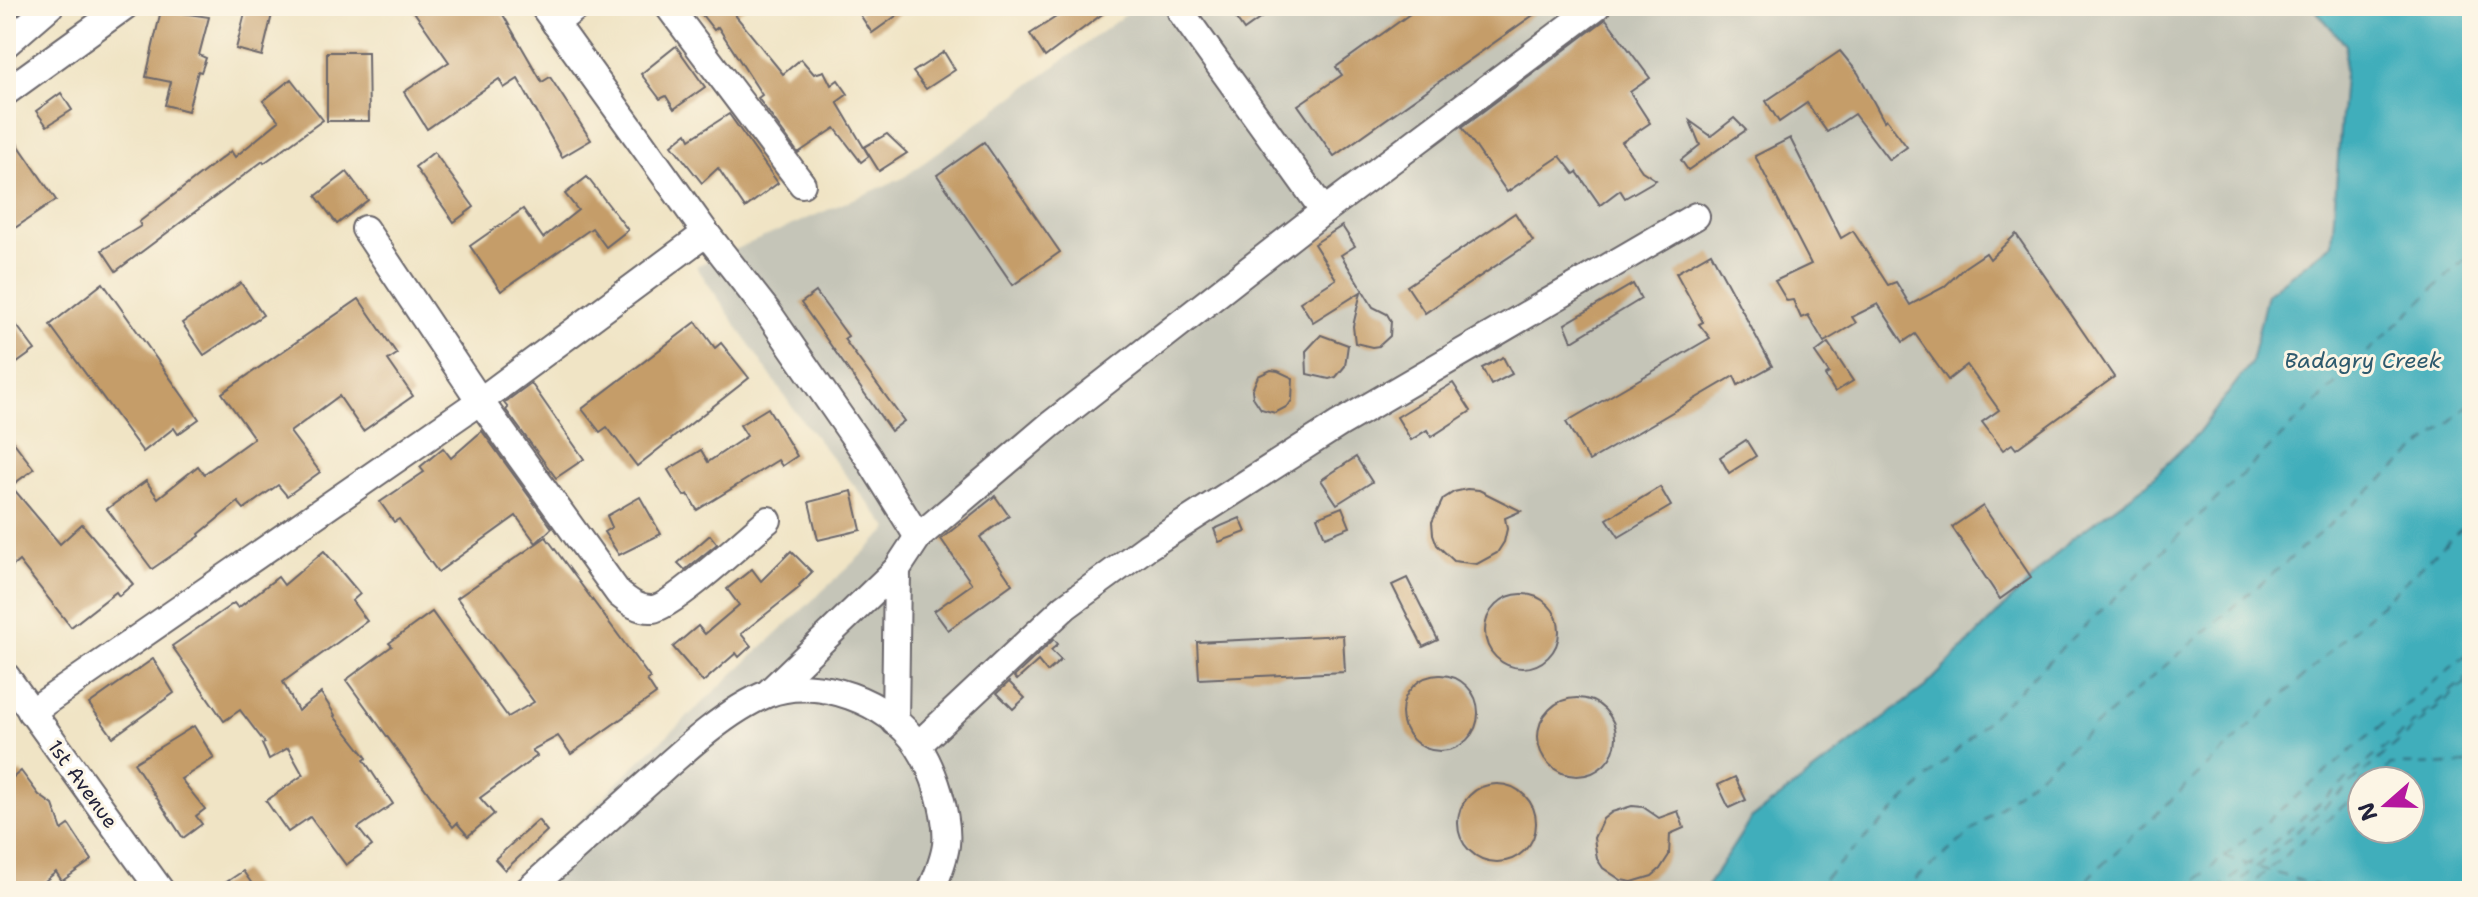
<svg xmlns="http://www.w3.org/2000/svg" width="2478" height="897" viewBox="0 0 2478 897" font-family="'Shantell Sans',sans-serif">
<rect width="100%" height="100%" fill="#fcf5e5"/>
<filter id="ink" filterUnits="userSpaceOnUse"><feTurbulence type="fractalNoise" baseFrequency=".0125" numOctaves="2"/><feDisplacementMap in="SourceGraphic" scale="16" xChannelSelector="R" yChannelSelector="G"/><feConvolveMatrix kernelMatrix="1 2 1 2 8 2 1 2 1" color-interpolation-filters="sRGB"/></filter>
<filter id="wash" filterUnits="userSpaceOnUse"><feTurbulence type="fractalNoise" baseFrequency=".006" numOctaves="4" result="noise"/><feDisplacementMap in="SourceGraphic" scale="32" xChannelSelector="R" yChannelSelector="G"/><feGaussianBlur stdDeviation="1.8" result="paint"/><feColorMatrix in="noise" values="0 0 0 0 0 0 0 0 0 0 0 0 0 0 0 0 0 1.4 0 .05"/><feComposite in="paint" operator="in"/></filter>
<g filter="url(#wash)">
<rect width="100%" height="100%" fill="#f0e4c5"/>
<g fill="#c5c5b8">
<path d="M6,6H61L6,57Z"/>
<path d="M1137,6H2312L2346,45L2332,244L2268,294L2251,363L2197,434L1926,686L1751,819L1704,891H511L629,771L889,529L794,410L696,266L903,178Z"/>
</g>
<path fill="#3faebb" stroke="#30687b" stroke-width="2" fill-rule="evenodd" d="M2312,6H2472V891H1704L1751,819L1926,686L2070,540L2145,485L2197,434L2251,363L2267,294L2332,243L2346,45ZM2362,781H2410V829H2362Z"/>
<g fill="none" stroke-linecap="round" stroke-linejoin="round">
<g stroke="#2e5a6e" stroke-width="2" stroke-dasharray="10 8" stroke-linecap="butt">
<path d="M2463,6L2472,16"/>
<path d="M2373,781L2391,765L2472,764"/>
<path d="M2225,857L2334,891"/>
<path d="M1811,891L2469,255L2472,242"/>
<path d="M1902,891L2472,403"/>
<path d="M2074,891L2472,519"/>
<path d="M2183,891L2472,650"/>
<path d="M2217,891L2472,673"/>
<path d="M2229,891L2472,677"/>
<path d="M2243,891L2362,790"/>
</g>
</g>
<g id="blocks">
<g fill="#c59d69">
<path d="M251,6H274L262,56L236,49L245,13L249,14Z"/>
<path d="M410,6H498L542,82L550,77L591,140L562,157L518,79L504,88L499,79L427,129L404,92L449,62Z"/>
<path d="M695,6H748L735,15L783,74L801,59L814,74L824,71L831,85L838,80L848,94L837,102L869,156L861,162L835,128L798,153L758,98L762,95L718,27L714,30Z"/>
<path d="M869,6H910L872,33L859,13Z"/>
<path d="M1073,6H1113L1045,57L1030,34Z"/>
<path d="M1227,6H1278L1244,30Z"/>
<path d="M1421,6H1546L1334,156L1298,105L1342,75L1336,67Z"/>
<path d="M161,10L209,17L199,55L206,58L201,72L198,71L188,111L165,105L171,82L146,77Z"/>
<path d="M1606,19L1650,78L1630,92L1650,123L1622,142L1642,171L1656,180L1625,198L1620,190L1600,205L1577,172L1574,174L1560,156L1507,192L1462,127Z"/>
<path d="M676,46L705,87L674,109L666,96L660,99L641,74Z"/>
<path d="M1840,51L1858,73L1884,121L1886,119L1907,147L1889,160L1854,114L1827,132L1807,103L1779,122L1766,101Z"/>
<path d="M327,52H368L369,121H327Z"/>
<path d="M944,52L955,70L926,89L913,72Z"/>
<path d="M291,79L323,120L264,163L263,161L116,271L102,250L141,226L139,222L231,151L235,157L279,121L263,101Z"/>
<path d="M61,93L72,110L47,126L36,111Z"/>
<path d="M729,114L778,183L745,208L718,168L702,183L672,145L687,133L690,139Z"/>
<path d="M1734,118L1746,130L1688,170L1681,160L1700,145L1690,121L1711,136Z"/>
<path d="M6,127L56,200L6,234Z"/>
<path d="M887,134L907,153L879,171L864,147Z"/>
<path d="M1790,138L1841,238L1853,231L1888,285L1896,282L1910,305L1944,287L1965,267L1986,253L1990,259L2016,234L2114,377L2016,449L2012,444L2003,450L1982,422L1999,410L1967,365L1948,380L1915,334L1903,342L1878,304L1852,317L1856,323L1824,342L1808,315L1801,318L1793,300L1787,301L1775,281L1811,264L1755,156Z"/>
<path d="M984,142L1060,252L1013,285L937,175Z"/>
<path d="M434,152L474,207L454,222L415,167Z"/>
<path d="M347,172L368,200L337,224L316,196Z"/>
<path d="M587,177L628,230L606,247L592,228L501,291L470,246L523,209L543,238L578,210L565,194Z"/>
<path d="M1515,213L1533,241L1425,313L1407,286Z"/>
<path d="M1342,226L1355,246L1341,255L1373,307L1387,314L1391,321L1390,336L1379,346L1372,347L1355,343L1353,326L1361,292L1313,322L1300,302L1336,279L1314,244Z"/>
<path d="M1711,253L1772,366L1738,385L1734,376L1589,461L1566,422L1710,338L1699,324L1703,322L1676,273Z"/>
<path d="M103,283L199,419L178,434L174,428L143,452L50,325Z"/>
<path d="M241,283L263,315L204,355L182,323Z"/>
<path d="M1633,284L1641,299L1572,341L1565,324Z"/>
<path d="M816,292L848,336L844,339L904,421L891,431L801,303Z"/>
<path d="M359,299L397,354L388,360L413,396L363,431L339,396L290,432L320,472L287,496L278,485L244,509L238,502L199,534L200,536L152,569L107,509L146,481L158,498L198,466L204,474L254,438L222,393Z"/>
<path d="M6,311L35,350L6,371Z"/>
<path d="M696,322L715,348L721,343L749,378L637,466L607,427L600,432L582,409Z"/>
<path d="M1321,335L1348,345L1345,366L1336,377L1329,379L1307,374L1306,351Z"/>
<path d="M1828,343L1853,381L1835,392L1825,376L1829,373L1815,353Z"/>
<path d="M1503,357L1512,374L1491,385L1482,368Z"/>
<path d="M1271,370L1278,371L1293,378L1292,400L1288,406L1275,413L1261,409L1253,397L1252,390L1258,376Z"/>
<path d="M531,383L584,459L556,478L506,410L508,408L504,403Z"/>
<path d="M1453,383L1471,411L1431,437L1427,430L1411,440L1397,417Z"/>
<path d="M768,408L797,456L782,466L778,460L697,510L688,494L684,496L668,470L701,450L708,462L747,436L740,425Z"/>
<path d="M482,431L552,528L536,543L516,516L438,572L399,519L394,522L380,502L424,472L420,467L443,448L451,458Z"/>
<path d="M6,432L34,469L11,486L60,544L82,524L133,584L119,596L116,592L71,627L19,561L6,572Z"/>
<path d="M1746,440L1756,456L1729,473L1720,457Z"/>
<path d="M1356,457L1372,482L1337,504L1321,480Z"/>
<path d="M1660,487L1671,506L1619,537L1607,519Z"/>
<path d="M1467,489L1479,490L1521,511L1505,518L1507,529L1504,542L1497,553L1477,564L1454,561L1437,545L1433,534L1432,522L1443,499L1454,492Z"/>
<path d="M852,491L861,530L818,540L809,502Z"/>
<path d="M995,496L1009,516L980,537L1012,584L948,630L934,611L972,584L941,539Z"/>
<path d="M640,497L661,534L619,555L604,532L612,527L607,516Z"/>
<path d="M1983,506L2031,577L2000,599L1952,527Z"/>
<path d="M1342,507L1350,527L1325,537L1317,517Z"/>
<path d="M1240,518L1246,532L1219,542L1214,529Z"/>
<path d="M710,535L717,544L685,570L678,563Z"/>
<path d="M546,537L650,678L647,680L656,694L571,754L558,736L532,750L537,756L480,798L494,814L468,836L457,823L453,827L346,680L392,646L389,643L432,612L508,717L534,702L457,598Z"/>
<path d="M324,551L360,594L352,601L367,621L283,682L298,711L321,693L335,715L334,716L367,758L364,760L393,804L358,828L372,846L346,865L310,817L288,832L266,801L303,775L288,748L269,759L262,744L265,743L240,710L224,721L172,646L234,603L238,608L278,577L284,585Z"/>
<path d="M791,551L812,572L799,585L800,587L741,634L751,646L739,657L736,653L703,682L673,647L698,626L705,634L739,605L727,589L752,569L761,581Z"/>
<path d="M1407,578L1438,640L1423,647L1392,585Z"/>
<circle cx="1522" cy="631" r="37"/>
<path d="M1343,635L1345,672L1199,679L1197,642Z"/>
<path d="M1054,639L1058,644L1051,650L1061,660L1047,672L1038,661L1017,680L1014,677Z"/>
<path d="M153,659L174,693L113,737L89,704Z"/>
<circle cx="1440" cy="713" r="38"/>
<path d="M1009,682L1025,698L1013,709L997,693Z"/>
<circle cx="1577" cy="737" r="39"/>
<path d="M194,726L214,758L181,779L205,809L196,816L202,824L183,838L134,763Z"/>
<path d="M21,771L39,795L53,805L62,830L69,825L92,860L62,881L56,872L33,891H6V783Z"/>
<path d="M1735,777L1746,800L1729,808L1718,785Z"/>
<circle cx="1497" cy="823" r="39"/>
<path d="M1632,806L1643,807L1659,818L1678,811L1684,828L1670,834L1669,855L1660,869L1652,876L1632,882L1621,880L1603,868L1597,859L1594,838L1603,819L1612,812Z"/>
<path d="M538,820L547,831L505,870L495,859Z"/>
<path d="M243,871L257,891H213Z"/>
</g>
</g>
</g>
<g filter="url(#ink)">
<use href="#blocks" fill-opacity="0" stroke="#6a666b" stroke-width="2"/>
<g fill="none" stroke-linecap="round" stroke-linejoin="round">
<defs>
<g id="minor">
<path d="M543,6L706,233L767,311L868,457L918,537"/>
<path d="M668,6L802,184"/>
<path d="M1180,6L1181,12L1324,211"/>
<path d="M555,23L578,6"/>
<path d="M6,44L50,6"/>
<path d="M6,92L125,6"/>
<path d="M365,229L480,401L619,594C629,602 639,610 653,609C672,607 749,536 768,520"/>
<path d="M6,676L161,891"/>
<path d="M768,693L897,569L918,537L1050,425L1324,211L1597,6"/>
<path d="M31,712L480,401L706,233"/>
<path d="M895,722L897,569"/>
<path d="M918,745L1065,607L1147,547L1339,424L1696,216"/>
<path d="M527,891C568,854 609,818 650,781C682,752 727,710 767,694C816,674 890,702 918,746C934,770 949,816 946,845C944,860 937,877 931,891"/>
</g>
</defs>
<use href="#minor" stroke="#6a666b" stroke-width="30"/>
<use href="#minor" stroke="#fff" stroke-width="26"/>
</g>
</g>
<g text-anchor="middle" dominant-baseline="central" stroke-width="6" stroke-linejoin="round" paint-order="stroke">
<g font-size="20" fill="#22223b" stroke="#fcf5e5">
<text transform="translate(83 784) rotate(54)">1st Avenue</text>
</g>
<g font-size="22" font-style="italic" fill="#2e5a6e" stroke="#fcf5e5">
<text x="2363" y="360">Badagry Creek</text>
</g>
</g>
<rect width="2478" height="897" fill="none" stroke="#fcf5e5" stroke-width="32"/>
<g transform="translate(2386 805) rotate(250)"><circle r="38" fill="#fcf5e5" stroke="#a5a1a1" stroke-width="2"/>
<path d="M0-6L14 30L0 20L-14 30Z" fill="#b5179e"/>
<text y="-12" font-size="22" font-weight="bold" text-anchor="middle" fill="#22223b">N</text>
</g>
</svg>
